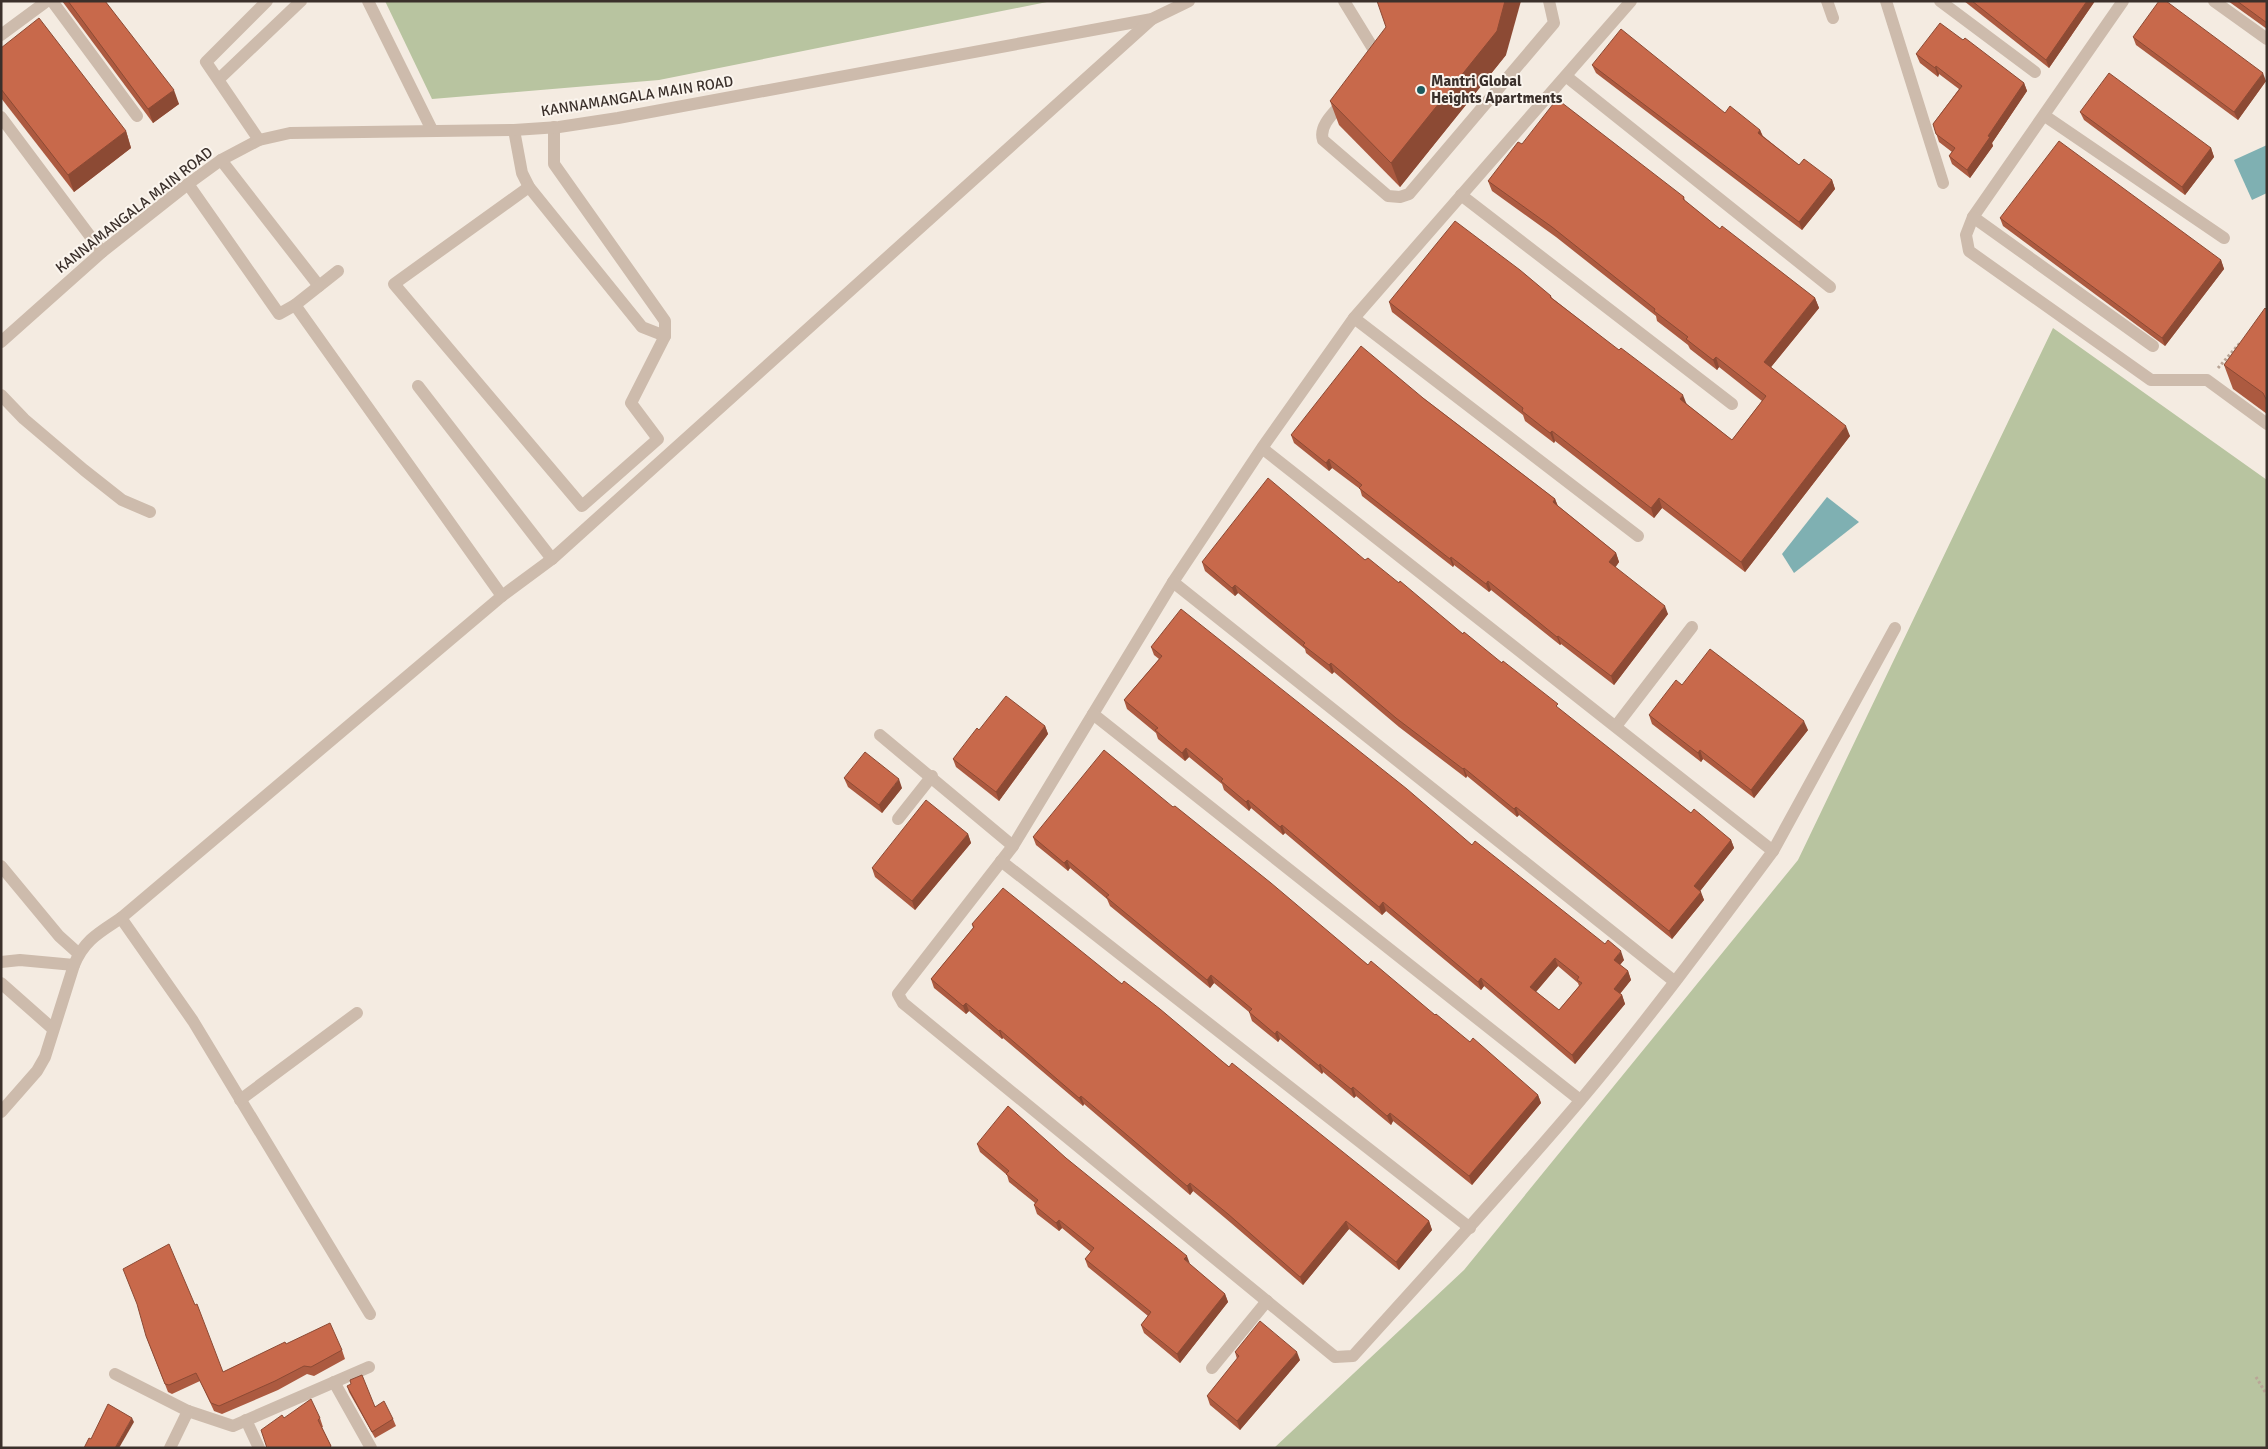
<svg xmlns="http://www.w3.org/2000/svg" width="2268" height="1449" viewBox="0 0 2268 1449" font-family="Signika,sans-serif">
<rect width="100%" height="100%" fill="#f4ebe1"/>
<g fill="#b8c4a0">
<path d="M385,1H1052L659,80L432,99Z"/>
<path d="M2053,328L2267,480V1448H1274L1464,1270L1798,860Z"/>
</g>
<g fill="#7fb0b2">
<path d="M2267,145V193L2252,200L2234,160Z"/>
<path d="M1827,497L1859,522L1794,573L1782,554Z"/>
</g>
<g fill="none" stroke-linecap="round" stroke-linejoin="round">
<g stroke="#b9a596" stroke-width="3" stroke-dasharray="2.5 2.5" stroke-linecap="butt">
<path d="M2218,368L2240,343"/>
<path d="M2256,1377L2267,1395"/>
</g>
<g stroke="#cdbbac" stroke-width="12">
<path d="M52,1L137,116"/>
<path d="M368,1L432,130"/>
<path d="M1344,1L1374,50L1375,61"/>
<path d="M1827,1L1833,18"/>
<path d="M1886,1L1943,183"/>
<path d="M1940,1L2035,72"/>
<path d="M2123,1L1973,217L1966,235L1969,251L2151,380H2207L2267,424"/>
<path d="M2214,1L2267,39"/>
<path d="M1,35L47,1"/>
<path d="M1567,77L1830,287"/>
<path d="M219,79L301,1"/>
<path d="M1345,100C1336,111 1318,125 1323,140L1388,196L1400,197L1409,194L1554,23L1549,1"/>
<path d="M2045,116L2224,238"/>
<path d="M1,117L102,252"/>
<path d="M514,130L522,173L529,187L642,327L665,336"/>
<path d="M259,140L206,62L267,1"/>
<path d="M221,160L319,286"/>
<path d="M188,184L279,314L295,305L338,271"/>
<path d="M529,187L394,284L582,506L658,439L631,403L665,336V321L554,164V127"/>
<path d="M1461,195L1732,404"/>
<path d="M1973,217L2153,346"/>
<path d="M295,305L502,596"/>
<path d="M1354,318L1638,536"/>
<path d="M1,342L102,252L188,184L221,160L259,140L290,133L514,130L559,127L618,118L1152,19L1189,1"/>
<path d="M418,386L552,559"/>
<path d="M1,395L24,419L84,470L122,500L150,512"/>
<path d="M1262,448L1773,851C1710,936 1647,1021 1579,1102C1506,1188 1429,1272 1353,1356L1335,1357L903,1003L898,994L1013,846L1173,582L1262,448L1354,318L1631,1"/>
<path d="M1173,582L1674,981"/>
<path d="M1093,714L1580,1100"/>
<path d="M1616,726L1692,627"/>
<path d="M880,735L1013,846"/>
<path d="M898,819L932,776"/>
<path d="M1773,851L1895,628"/>
<path d="M1001,861L1470,1228"/>
<path d="M1,866L59,936L79,954"/>
<path d="M121,918L193,1021L370,1314"/>
<path d="M1,962L20,960L74,965"/>
<path d="M1,983L53,1029"/>
<path d="M240,1100L357,1013"/>
<path d="M1,1112L37,1071L45,1057L74,965C84,940 100,932 121,918L502,596L552,559L1152,19"/>
<path d="M1212,1368L1267,1301"/>
<path d="M115,1374L188,1411L233,1426L369,1367"/>
<path d="M334,1382L371,1448"/>
<path d="M246,1420L259,1448"/>
<path d="M170,1448L188,1411"/>
</g>
</g>
<g fill="#ac5a40" fill-rule="evenodd">
<path d="M62,1H105L179,104L153,123Z"/>
<path d="M1964,1H2095L2049,68Z"/>
<path d="M2228,1H2267V29Z"/>
<path d="M2133,37L2266,81L2238,120L2136,45Z"/>
<path d="M1963,40L2024,83L2027,91L1992,143L1993,146L1970,178L1952,164L1949,156L1952,152L1939,142L1933,124L1959,89L1939,74L1938,77L1920,63L1916,54Z"/>
<path d="M1,48L126,131L131,148L74,192L1,98Z"/>
<path d="M1506,55L1400,187L1339,125L1330,101Z"/>
<path d="M1592,65L1725,113L1760,130L1763,136L1799,165L1832,180L1835,189L1802,230L1596,73Z"/>
<path d="M2080,112L2211,148L2214,157L2185,195L2084,120Z"/>
<path d="M1522,144L1684,197L1685,201L1720,229L1815,298L1819,308L1771,367L1850,436L1745,572L1662,508L1654,518L1555,441L1554,443L1525,421L1523,415L1392,312L1389,302L1551,296L1552,298L1732,440L1762,401L1719,367L1717,370L1690,349L1688,345L1657,321L1656,316L1556,237L1492,191L1488,181Z"/>
<path d="M2000,218L2221,260L2224,269L2165,346L2003,226Z"/>
<path d="M2267,310V414L2233,389L2224,365Z"/>
<path d="M1423,398L1555,499L1558,506L1616,553L1619,562L1615,567L1668,614L1614,685L1561,644L1560,645L1491,590L1489,592L1454,565L1453,567L1362,496L1360,489L1332,468L1329,471L1294,443L1291,435Z"/>
<path d="M1365,560L1463,634L1691,813L1731,840L1734,848L1700,891L1704,900L1672,939L1519,815L1517,817L1467,776L1466,778L1399,727L1334,672L1332,674L1306,653L1305,649L1238,593L1235,596L1205,571L1202,562Z"/>
<path d="M1151,647L1472,845L1624,960L1620,965L1628,971L1631,980L1620,994L1622,995L1625,1004L1575,1064L1484,986L1481,990L1386,911L1382,915L1285,833L1283,835L1251,808L1249,811L1224,790L1222,784L1189,757L1185,761L1158,739L1156,733L1127,709L1124,700L1159,659L1154,655ZM1558,966L1578,983L1579,986L1559,1010L1536,992Z"/>
<path d="M1682,685L1808,730L1754,798L1703,759L1701,762L1652,724L1649,715Z"/>
<path d="M1045,726L1048,734L999,801L956,767L953,759L979,730Z"/>
<path d="M844,778L902,788L882,813L848,787Z"/>
<path d="M1173,807L1368,965L1538,1095L1541,1103L1472,1185L1393,1121L1391,1125L1356,1096L1354,1098L1323,1072L1322,1074L1280,1039L1278,1042L1252,1021L1249,1012L1214,983L1210,988L1110,906L1107,899L1070,868L1068,871L1036,845L1033,837Z"/>
<path d="M968,834L971,843L915,910L875,877L872,868Z"/>
<path d="M972,924L1122,984L1429,1221L1432,1230L1399,1270L1349,1229L1303,1285L1231,1223L1193,1191L1190,1195L1084,1104L1083,1106L1003,1038L1002,1039L969,1011L966,1014L934,988L931,979L973,928Z"/>
<path d="M977,1144L1066,1158L1189,1264L1225,1294L1228,1302L1180,1363L1144,1333L1141,1325L1148,1316L1088,1267L1085,1259L1091,1252L1062,1228L1059,1231L1037,1214L1034,1205L1035,1203L1009,1182L1007,1175L980,1152Z"/>
<path d="M146,1336L223,1372L286,1344L342,1350L345,1359L314,1376L307,1374L278,1390L222,1414L214,1411L200,1381L172,1394L168,1392Z"/>
<path d="M1235,1352L1300,1360L1240,1430L1210,1405L1207,1396L1237,1359Z"/>
<path d="M347,1386L393,1419L396,1426L375,1438L349,1392Z"/>
<path d="M284,1418H320L323,1427H322L332,1448H267Z"/>
</g>
<g fill="#8c4a34">
<path d="M1505,1H1521L1506,55L1400,187L1391,163Z"/>
<path d="M2087,1H2095L2049,68L2046,60Z"/>
<path d="M1936,66L1939,74L1938,77L1935,68Z"/>
<path d="M2263,73L2266,81L2238,120L2234,112Z"/>
<path d="M2024,83L2027,91L1992,143L1993,146L1970,178L1967,170L1988,136Z"/>
<path d="M174,90L179,104L153,123L148,109Z"/>
<path d="M1760,130L1763,138L1758,133Z"/>
<path d="M126,131L131,148L74,192L68,175Z"/>
<path d="M2211,148L2214,157L2185,195L2182,187Z"/>
<path d="M1832,180L1835,189L1802,230L1799,222Z"/>
<path d="M2221,260L2224,269L2165,346L2162,338Z"/>
<path d="M1815,298L1819,308L1767,372L1764,362Z"/>
<path d="M1716,357L1719,367L1717,370L1713,360Z"/>
<path d="M1683,395L1687,405L1680,399Z"/>
<path d="M1846,426L1850,436L1745,572L1741,562Z"/>
<path d="M1552,431L1555,441L1554,443L1550,433Z"/>
<path d="M1329,459L1332,468L1329,471L1326,463Z"/>
<path d="M1659,498L1662,508L1654,518L1651,508Z"/>
<path d="M1555,499L1558,507L1553,502Z"/>
<path d="M1616,553L1619,562L1613,571L1609,562Z"/>
<path d="M1451,557L1454,565L1453,567L1450,559Z"/>
<path d="M1488,581L1491,590L1489,592L1486,584Z"/>
<path d="M1235,585L1238,593L1235,596L1232,588Z"/>
<path d="M1665,606L1668,614L1614,685L1611,676Z"/>
<path d="M1558,636L1561,644L1560,645L1557,637Z"/>
<path d="M1331,663L1334,672L1332,674L1329,665Z"/>
<path d="M1804,721L1808,730L1754,798L1751,790Z"/>
<path d="M1045,726L1048,734L999,801L996,792Z"/>
<path d="M1186,748L1189,757L1185,761L1182,753Z"/>
<path d="M1700,750L1703,759L1701,762L1698,753Z"/>
<path d="M1464,768L1467,776L1466,778L1463,769Z"/>
<path d="M899,779L902,788L882,813L879,805Z"/>
<path d="M1248,800L1251,808L1249,811L1246,802Z"/>
<path d="M1516,807L1519,815L1517,817L1514,809Z"/>
<path d="M1282,825L1285,833L1283,835L1280,827Z"/>
<path d="M968,834L971,843L915,910L912,901Z"/>
<path d="M1731,840L1734,848L1697,895L1694,886Z"/>
<path d="M1067,860L1070,868L1068,871L1064,863Z"/>
<path d="M1701,892L1704,900L1672,939L1669,931Z"/>
<path d="M1383,902L1386,911L1382,915L1379,907Z"/>
<path d="M1621,951L1624,960L1617,968L1614,960Z"/>
<path d="M1555,958L1558,966L1533,995L1530,987Z"/>
<path d="M1628,971L1631,980L1617,997L1614,989Z"/>
<path d="M1211,975L1214,983L1210,988L1207,980Z"/>
<path d="M1481,978L1484,986L1481,990L1478,982Z"/>
<path d="M1622,995L1625,1004L1575,1064L1572,1055Z"/>
<path d="M966,1003L969,1011L966,1014L963,1006Z"/>
<path d="M1000,1030L1003,1038L1002,1039L999,1031Z"/>
<path d="M1277,1031L1280,1039L1278,1042L1275,1034Z"/>
<path d="M1320,1064L1323,1072L1322,1074L1319,1066Z"/>
<path d="M1353,1087L1356,1096L1354,1098L1351,1089Z"/>
<path d="M1538,1095L1541,1103L1472,1185L1469,1176Z"/>
<path d="M1081,1096L1084,1104L1083,1106L1079,1098Z"/>
<path d="M1390,1113L1393,1121L1391,1125L1387,1116Z"/>
<path d="M1190,1183L1193,1191L1190,1195L1187,1186Z"/>
<path d="M1059,1220L1062,1228L1059,1231L1056,1223Z"/>
<path d="M1346,1221L1349,1229L1303,1285L1300,1277Z"/>
<path d="M1429,1221L1432,1230L1399,1270L1396,1262Z"/>
<path d="M1187,1256L1190,1264L1184,1259Z"/>
<path d="M1225,1294L1228,1302L1180,1363L1177,1354Z"/>
<path d="M1297,1352L1300,1360L1240,1430L1237,1421Z"/>
<path d="M132,1418L134,1422L119,1448H115Z"/>
</g>
<g fill="#c8694b" stroke="#8c4a34" fill-rule="evenodd">
<path d="M68,1H105L174,90L148,109Z"/>
<path d="M1377,1H1505L1497,31L1391,163L1330,101L1386,27Z"/>
<path d="M1972,1H2087L2046,60Z"/>
<path d="M2159,1H2166L2263,73L2234,112L2133,37Z"/>
<path d="M2237,1H2267V23Z"/>
<path d="M39,18L126,131L68,175L1,89V48Z"/>
<path d="M1940,23L1963,40L1965,38L2024,83L1988,136L1990,137L1967,170L1949,156L1955,148L1936,134L1933,124L1962,86L1936,66L1935,68L1916,54Z"/>
<path d="M1621,29L1725,113L1730,106L1760,130L1758,133L1799,165L1804,159L1832,180L1799,222L1592,65Z"/>
<path d="M2109,73L2211,148L2182,187L2080,112Z"/>
<path d="M1557,99L1684,197L1683,199L1720,229L1722,226L1815,298L1764,362L1846,426L1741,562L1659,498L1651,508L1552,431L1550,433L1522,411L1523,408L1389,302L1455,221L1520,270L1551,296L1550,297L1619,350L1621,348L1683,395L1680,399L1732,440L1766,396L1716,357L1713,360L1686,339L1688,337L1654,311L1655,309L1552,227L1488,181L1518,142L1522,144Z"/>
<path d="M2059,141L2221,260L2162,338L2000,218Z"/>
<path d="M2265,308L2267,310V401L2263,393L2224,365Z"/>
<path d="M1361,346L1423,398L1555,499L1553,502L1616,553L1609,562L1665,606L1611,676L1558,636L1557,637L1488,581L1486,584L1451,557L1450,559L1359,488L1362,485L1329,459L1326,463L1291,435Z"/>
<path d="M1268,478L1365,560L1368,558L1399,583L1400,581L1463,634L1464,632L1502,663L1503,661L1558,704L1556,706L1691,813L1694,809L1731,840L1694,886L1701,892L1669,931L1516,807L1514,809L1464,768L1463,769L1396,718L1331,663L1329,665L1303,645L1305,643L1235,585L1232,588L1202,562Z"/>
<path d="M1181,609L1407,789L1472,845L1475,841L1605,944L1608,940L1621,951L1614,960L1628,971L1614,989L1622,995L1572,1055L1481,978L1478,982L1383,902L1379,907L1282,825L1280,827L1248,800L1246,802L1221,781L1223,779L1186,748L1182,753L1155,730L1158,728L1124,700L1162,656L1151,647ZM1555,958L1579,977L1577,980L1582,983L1559,1010L1530,987Z"/>
<path d="M1710,649L1804,721L1751,790L1700,750L1698,753L1649,715L1676,680L1682,685Z"/>
<path d="M1006,696L1045,726L996,792L953,759L977,728L979,730Z"/>
<path d="M1104,750L1173,807L1175,806L1271,883L1368,965L1371,961L1435,1015L1436,1014L1470,1042L1473,1038L1538,1095L1469,1176L1390,1113L1387,1116L1353,1087L1351,1089L1320,1064L1319,1066L1277,1031L1275,1034L1249,1012L1252,1009L1211,975L1207,980L1106,897L1109,895L1067,860L1064,863L1033,837Z"/>
<path d="M865,752L899,779L879,805L844,778Z"/>
<path d="M926,800L968,834L912,901L872,868Z"/>
<path d="M1003,888L1122,984L1124,981L1160,1009L1229,1067L1232,1063L1429,1221L1396,1262L1346,1221L1300,1277L1228,1214L1190,1183L1187,1186L1081,1096L1079,1098L1000,1030L999,1031L966,1003L963,1006L931,979L974,927L972,924Z"/>
<path d="M1008,1106L1066,1158L1187,1256L1184,1259L1225,1294L1177,1354L1141,1325L1151,1312L1085,1259L1094,1248L1059,1220L1056,1223L1034,1205L1038,1200L1006,1174L1009,1171L977,1144Z"/>
<path d="M169,1244L195,1305L197,1304L223,1372L285,1342L286,1344L330,1323L342,1350L311,1367L304,1366L275,1381L219,1406L211,1403L196,1373L169,1385L165,1384L146,1336L137,1304L123,1269Z"/>
<path d="M1260,1321L1297,1352L1237,1421L1207,1396L1239,1356L1235,1352Z"/>
<path d="M362,1375L375,1407L384,1401L393,1419L372,1432L347,1386L351,1384L350,1380Z"/>
<path d="M311,1399L320,1418L318,1420L331,1446L329,1448H270L269,1447L267,1448L261,1430L282,1415L284,1418Z"/>
<path d="M108,1404L132,1418L115,1448H84L89,1438L91,1439Z"/>
</g>
<circle fill="#1f5a5e" stroke="#fbf5ee" stroke-width="2" cx="1421" cy="90" r="5"/>
<g text-anchor="middle" dominant-baseline="central" stroke-width="4" stroke-linejoin="round" paint-order="stroke">
<g font-size="15" font-weight="bold" fill="#3b302b" stroke="#fbf5ee" text-anchor="start">
<text x="1431" y="81">Mantri Global<tspan x="1431" dy="17">Heights Apartments</tspan></text>
</g>
<g font-size="15" fill="#3b302b" stroke="#fbf5ee">
<text transform="translate(637 96) rotate(-9)">KANNAMANGALA MAIN ROAD</text>
<text transform="translate(134 210) rotate(-38)">KANNAMANGALA MAIN ROAD</text>
</g>
</g>
<rect width="2268" height="1449" fill="none" stroke="#3b302b" stroke-width="5"/>
</svg>
